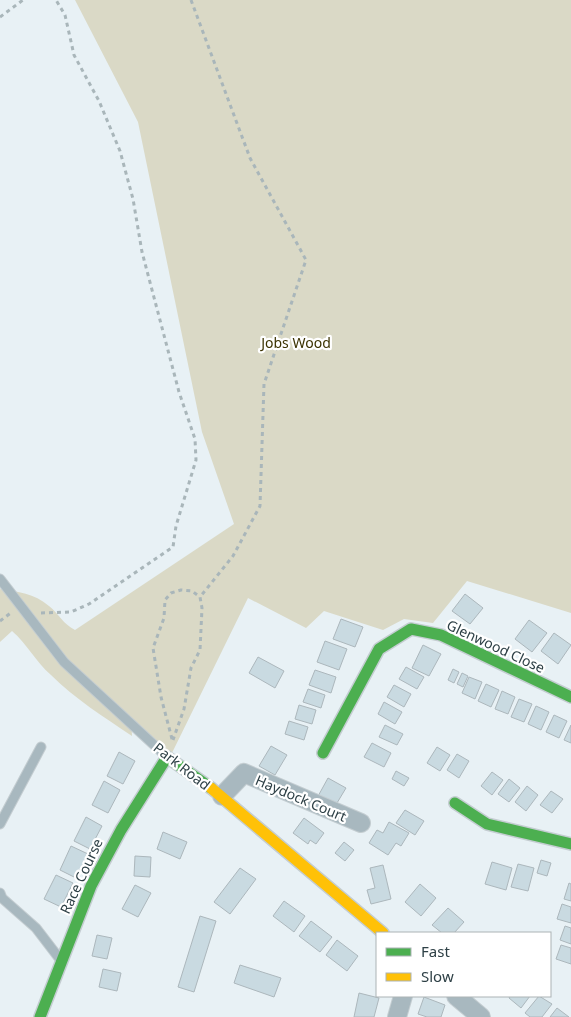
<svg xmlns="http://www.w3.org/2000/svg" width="571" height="1017" viewBox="0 0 571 1017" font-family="'Noto Sans',sans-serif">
<rect width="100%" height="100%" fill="#e8f1f5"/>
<path fill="#dad9c6" d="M75,0H571V613L467,581L433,623L404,619L383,630L324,611L306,628L248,598L170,757L131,718L132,736C104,717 75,699 51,675C36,662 27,644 12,631L0,642V589C18,592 34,593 49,606C59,614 63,624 75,630L234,524L202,432L138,122Z"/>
<g fill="#c9dae1" stroke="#acb7bc">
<path d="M465,594L483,608L470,624L452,611Z"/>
<path d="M341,619L363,627L355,647L333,639Z"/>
<path d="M529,620L547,633L532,652L515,639Z"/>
<path d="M554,633L571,645L558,664L541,651Z"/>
<path d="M325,641L347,649L339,670L317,662Z"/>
<path d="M423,645L441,654L429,676L412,668Z"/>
<path d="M258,657L284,671L275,688L249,673Z"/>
<path d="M406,667L424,677L417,689L399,679Z"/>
<path d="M453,669L459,672L454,683L448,680Z"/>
<path d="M315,670L336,677L331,693L309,685Z"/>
<path d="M462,673L468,676L463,687L457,684Z"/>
<path d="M469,677L482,682L475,699L462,693Z"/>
<path d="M486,684L499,690L491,707L478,701Z"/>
<path d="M394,685L411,694L404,707L387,697Z"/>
<path d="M308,689L325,695L321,708L303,702Z"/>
<path d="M502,691L515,697L508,714L495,709Z"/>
<path d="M519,699L532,704L524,722L511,717Z"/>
<path d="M384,702L402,712L395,724L378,714Z"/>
<path d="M299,705L316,710L312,724L295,719Z"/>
<path d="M536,706L549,712L541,730L528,724Z"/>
<path d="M554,715L567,721L559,738L546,732Z"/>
<path d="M289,721L308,727L304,740L285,734Z"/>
<path d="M385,725L403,734L397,745L379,737Z"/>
<path d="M571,725V743L564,740Z"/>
<path d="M372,743L391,753L384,767L364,757Z"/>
<path d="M271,746L287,755L275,775L259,766Z"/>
<path d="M437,747L450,755L440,771L427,763Z"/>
<path d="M119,752L135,761L123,784L107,776Z"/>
<path d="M457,754L469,761L459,778L447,770Z"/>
<path d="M396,771L409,778L404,786L392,779Z"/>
<path d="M492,772L503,780L492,795L481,786Z"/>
<path d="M328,778L346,788L334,808L317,798Z"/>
<path d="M509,779L520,788L509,802L498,794Z"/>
<path d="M104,781L120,790L108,813L92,805Z"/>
<path d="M527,786L538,795L526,811L515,802Z"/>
<path d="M551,791L563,799L552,813L540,805Z"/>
<path d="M405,810L424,821L415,835L396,823Z"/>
<path d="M86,817L102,826L90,849L74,841Z"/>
<path d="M304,818L324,833L316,844L310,840L308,844L293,833Z"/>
<path d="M389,822L409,833L401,846L396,843L388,855L369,843L377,830L383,833Z"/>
<path d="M163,832L187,842L180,859L157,849Z"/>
<path d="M344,842L354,850L345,861L335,853Z"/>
<path d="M71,846L88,854L76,878L60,870Z"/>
<path d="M135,856L151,857L150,877L134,876Z"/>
<path d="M541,860L551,863L547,876L537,873Z"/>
<path d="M492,862L512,868L506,890L485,884Z"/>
<path d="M518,864L534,868L528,891L511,887Z"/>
<path d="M383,865L391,899L371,904L367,890L375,888L370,868Z"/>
<path d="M240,868L256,879L230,914L214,902Z"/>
<path d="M56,875L73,883L61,907L44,899Z"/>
<path d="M569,883L571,884V901L564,899Z"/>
<path d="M420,884L436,898L421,916L405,902Z"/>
<path d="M135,885L151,893L138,917L122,909Z"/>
<path d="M284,901L305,916L294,932L273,916Z"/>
<path d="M562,904L571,907V923L557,919Z"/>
<path d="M448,908L464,922L454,933H442L432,925Z"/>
<path d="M200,916L216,921L194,992L178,987Z"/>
<path d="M311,921L332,937L320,952L299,936Z"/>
<path d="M565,926L571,928V944L560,940Z"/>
<path d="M97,935L112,938L107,959L92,956Z"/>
<path d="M337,940L358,956L347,971L326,955Z"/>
<path d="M561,945L571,948V964L556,959Z"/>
<path d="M240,965L281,978L274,997L234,983Z"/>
<path d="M103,969L121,973L117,991L99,987Z"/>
<path d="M359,993L379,998L374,1017H354Z"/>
<path d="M510,996H530L521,1008L509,998Z"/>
<path d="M539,996L552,1004L542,1017H530L525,1013Z"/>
<path d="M424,997L445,1005L441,1017H427L418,1014Z"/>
<path d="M557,1008L569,1017H550Z"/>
</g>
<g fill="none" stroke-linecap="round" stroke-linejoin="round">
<defs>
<g id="lane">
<path d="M0,579L64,662L165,755"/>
<path d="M0,824L41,747"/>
<path d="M0,893L2,898L36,928L59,958"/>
</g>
<g id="street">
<path d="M222,796L244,773L361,823"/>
<path d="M456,996L481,1017"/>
<path d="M397,1017L403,996"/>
</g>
<g id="fast">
<path d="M323,753L379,649L411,629L441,635L571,697"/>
<path d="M455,803L487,824L571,844"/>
<path d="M40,1017L91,886L121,830L167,757L211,788"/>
</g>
<path id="slow" d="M211,788L383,933"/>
</defs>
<use href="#lane" stroke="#c4cdd1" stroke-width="11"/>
<use href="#street" stroke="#c4cdd1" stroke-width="20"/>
<use href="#fast" stroke="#c4cdd1" stroke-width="14"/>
<use href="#slow" stroke="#c4cdd1" stroke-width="14"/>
<g stroke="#a9b6ba" stroke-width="3" stroke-dasharray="4 4" stroke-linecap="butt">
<path d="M191,0L250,158L306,260L264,384L260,506L233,556L200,597"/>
<path d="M0,17L23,0"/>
<path d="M41,613L71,612L89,604L173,547L176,526L196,460L195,439L179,392L142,252L133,199L120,151L99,101L74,55L65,15L56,0"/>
<path d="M0,621L12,612"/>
<path d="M172,739L161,697L153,648L164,618L165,600L171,593L181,590L192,591L200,597L202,608L200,650L191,668L184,709L173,740"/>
</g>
<use href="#lane" stroke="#a8b8bf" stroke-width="9"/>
<use href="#street" stroke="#a8b8bf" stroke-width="18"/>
<use href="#fast" stroke="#4caf50" stroke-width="11"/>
<use href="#slow" stroke="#ffc107" stroke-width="11"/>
</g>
<g text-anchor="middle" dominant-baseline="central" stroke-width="4.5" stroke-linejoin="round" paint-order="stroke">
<g font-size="14" fill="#3b3201" stroke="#fff">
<text x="296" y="342">Jobs Wood</text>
</g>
<g font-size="14" fill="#2e4046" stroke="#fff">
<text transform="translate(496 646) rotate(25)">Glenwood Close</text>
<text transform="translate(182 766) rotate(38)">Park Road</text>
<text transform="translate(301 798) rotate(23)">Haydock Court</text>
<text transform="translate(81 876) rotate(-65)">Race Course</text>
</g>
</g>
<rect x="376" y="932" width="175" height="65" fill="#ffffff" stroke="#abb3b5"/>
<rect x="386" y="948" width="25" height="8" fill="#4caf50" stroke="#abb3b5"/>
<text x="421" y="957" font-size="15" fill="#2e4046">Fast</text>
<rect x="386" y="973" width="25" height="8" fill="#ffc107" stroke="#abb3b5"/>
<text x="421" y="982" font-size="15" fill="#2e4046">Slow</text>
</svg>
